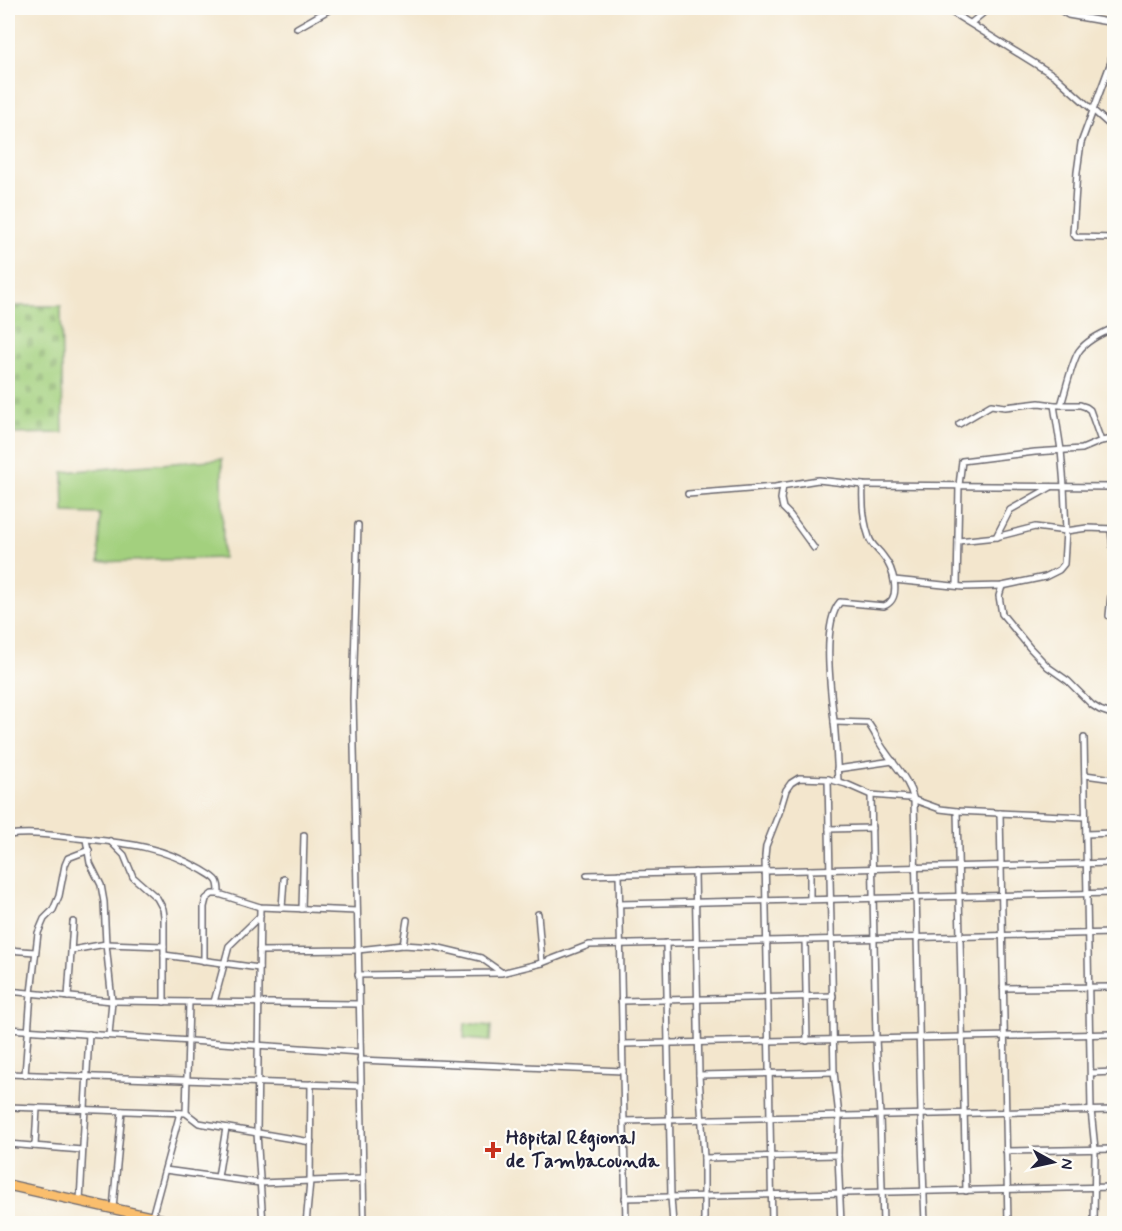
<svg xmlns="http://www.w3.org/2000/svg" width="1122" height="1231" viewBox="0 0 1122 1231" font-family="Mynerve,sans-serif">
<defs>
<pattern id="cemetery-stones" width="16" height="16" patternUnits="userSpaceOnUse" patternTransform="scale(1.5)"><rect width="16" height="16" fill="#a3d07e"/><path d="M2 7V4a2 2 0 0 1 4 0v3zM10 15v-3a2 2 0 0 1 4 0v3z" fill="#8cb26e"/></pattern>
</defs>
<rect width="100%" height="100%" fill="#fdfcf7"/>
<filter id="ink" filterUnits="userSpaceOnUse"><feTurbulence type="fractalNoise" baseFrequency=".0167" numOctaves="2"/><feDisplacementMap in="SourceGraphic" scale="12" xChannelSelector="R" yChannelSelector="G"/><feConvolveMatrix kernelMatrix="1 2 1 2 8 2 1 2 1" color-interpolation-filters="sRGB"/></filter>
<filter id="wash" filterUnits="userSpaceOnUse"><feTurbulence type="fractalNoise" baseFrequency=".008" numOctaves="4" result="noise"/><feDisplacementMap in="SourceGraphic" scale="24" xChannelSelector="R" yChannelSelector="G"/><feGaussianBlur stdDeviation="1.35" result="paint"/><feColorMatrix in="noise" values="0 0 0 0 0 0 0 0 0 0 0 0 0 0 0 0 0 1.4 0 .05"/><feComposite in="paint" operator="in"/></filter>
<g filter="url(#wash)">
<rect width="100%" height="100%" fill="#f3e6cd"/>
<g fill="#a3d07e" stroke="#62795c" stroke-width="1.5">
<path d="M222,459L223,558L99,562L100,514L64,513L63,472Z"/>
<path d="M465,1023L491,1026L490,1041L464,1039Z"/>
</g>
<path fill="url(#cemetery-stones)" stroke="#62795c" stroke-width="1.5" d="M8,306H61L63,433L8,434Z"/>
</g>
<g filter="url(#ink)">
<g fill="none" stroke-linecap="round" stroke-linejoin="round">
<defs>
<g id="street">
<path d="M945,8L1055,76L1114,129"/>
<path d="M1057,8L1068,15L1114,23"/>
<path d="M971,23L989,8"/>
<path d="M1114,25L1111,62L1081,143L1077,172L1073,233L1076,237L1114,238"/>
<path d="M297,28L332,8"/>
<path d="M1061,405C1065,393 1072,361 1079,351C1087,340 1102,333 1114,328"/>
<path d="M959,424L991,405L1005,407L1039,403L1054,405H1080L1086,407L1090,410L1101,441"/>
<path d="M783,486L781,499L783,508L790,515L814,548"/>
<path d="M688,494L775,487L818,480L863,485L1114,487"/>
<path d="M358,525L353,699L364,1224"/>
<path d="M1111,529L1114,561"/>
<path d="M996,537L1010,510L1051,487"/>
<path d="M958,541L996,537L1035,527L1066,531L1087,528L1114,529"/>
<path d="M1114,565L1109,616L1114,620"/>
<path d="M894,580L963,587L1002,586L1045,577L1059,570L1064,564L1066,531L1064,486L1061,450L1054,405"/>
<path d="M957,586L959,485L962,461L1035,452L1082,449L1101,441L1114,439"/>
<path d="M1002,586L999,596L1002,614L1030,648L1048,667L1068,681L1092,705L1100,710L1114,715"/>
<path d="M834,722L868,723C875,732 878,742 885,751C898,770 908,778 914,800L921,1114L925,1224"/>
<path d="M1084,738L1091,1110L1095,1149L1094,1224"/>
<path d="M837,769L893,761"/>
<path d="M1085,775L1114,779"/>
<path d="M828,779L834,1072L839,1116L838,1155L841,1224"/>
<path d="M838,781C837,761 836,741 834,721C831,693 821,623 840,602L884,606C903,599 893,568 883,556C878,549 871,545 869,537C863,520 862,503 863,485"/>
<path d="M871,795L876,1039L880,1115L883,1224"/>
<path d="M957,811L966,1191"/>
<path d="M1000,813L1008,1224"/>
<path d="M829,829L872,828"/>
<path d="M1086,834L1114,833"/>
<path d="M8,835C31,832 53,835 77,838C124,843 159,845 202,870C206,873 214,876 217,881C219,884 219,890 219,894"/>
<path d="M86,839L90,863L101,885L104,902L106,944L112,1001L109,1035"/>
<path d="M110,841L124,855L133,877L157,898L163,909L164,916V1002"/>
<path d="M810,870V899"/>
<path d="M695,872L699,1075L704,1158V1224"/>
<path d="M619,874L626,1224"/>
<path d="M587,875L1114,863"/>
<path d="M619,904L1114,893"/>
<path d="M260,907L257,1133L263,1224"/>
<path d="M282,908L284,879"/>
<path d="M302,909L304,835"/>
<path d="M538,914L542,963"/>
<path d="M805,940L807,1041"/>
<path d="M666,943L671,1197L673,1224"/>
<path d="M403,945L407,920"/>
<path d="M8,950L35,952"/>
<path d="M72,950L106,944L164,946"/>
<path d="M259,951L358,950L403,945L435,947L481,958L501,972"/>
<path d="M164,955L259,968"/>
<path d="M204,961V907L206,899L212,894H219L260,907L357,911"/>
<path d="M358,975L501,973L542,963L589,945L1114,933"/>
<path d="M1003,988L1114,987"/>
<path d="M8,991L112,1001L359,1004"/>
<path d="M68,997L73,922"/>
<path d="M621,1001L833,996"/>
<path d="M214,1002L229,946L260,916"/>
<path d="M8,1029L360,1052"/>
<path d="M622,1044L1114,1034"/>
<path d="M360,1060L623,1071"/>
<path d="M1091,1073L1114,1072"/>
<path d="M8,1074L361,1086"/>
<path d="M25,1075L31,993L38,933L44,919L53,910L59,896L65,865L68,858L89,850"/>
<path d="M699,1075L834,1072"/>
<path d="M8,1107L186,1113L199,1123L311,1142"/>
<path d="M186,1113L189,1002"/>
<path d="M624,1121L1114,1110"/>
<path d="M8,1144L82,1150"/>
<path d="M35,1146L37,1108"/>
<path d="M1006,1151L1114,1149"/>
<path d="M704,1158L838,1155"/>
<path d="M165,1170L260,1183L363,1179"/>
<path d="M218,1177L226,1128"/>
<path d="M625,1198L1114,1187"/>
<path d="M80,1201L89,1034"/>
<path d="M113,1208L122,1111"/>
<path d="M152,1217L180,1113"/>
<path d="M306,1224L310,1181L311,1084"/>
<path d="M772,1224L765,856L766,846L779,813L786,790L791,783L799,778L828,779L846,784L871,795L909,798L940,809L957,811L1085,817"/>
</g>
<path id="highway" d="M8,1185L182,1224"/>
</defs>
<use href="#street" stroke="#6b676e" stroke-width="8"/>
<use href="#highway" stroke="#6b676e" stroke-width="12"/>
<use href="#street" stroke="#fff" stroke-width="5"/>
<use href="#highway" stroke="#fabe6d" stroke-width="9"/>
</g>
</g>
<path fill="#c8321e" stroke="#fdfcf7" stroke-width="2" d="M490 1141h6v6h6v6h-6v6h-6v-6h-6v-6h6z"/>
<g text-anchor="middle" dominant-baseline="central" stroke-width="4.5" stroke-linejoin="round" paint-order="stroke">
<g font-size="20" font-weight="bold" fill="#22223b" stroke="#fdfcf7" text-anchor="start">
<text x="506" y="1138">Hôpital Régional<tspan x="506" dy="23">de Tambacounda</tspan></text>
</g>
</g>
<rect width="1122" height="1231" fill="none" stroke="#fdfcf7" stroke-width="30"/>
<g transform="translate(1053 1162) rotate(98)" stroke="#fdfcf7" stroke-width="4.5" paint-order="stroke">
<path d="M0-4.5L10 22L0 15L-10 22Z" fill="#22223b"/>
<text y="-9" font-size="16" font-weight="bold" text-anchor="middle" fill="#22223b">N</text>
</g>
</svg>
